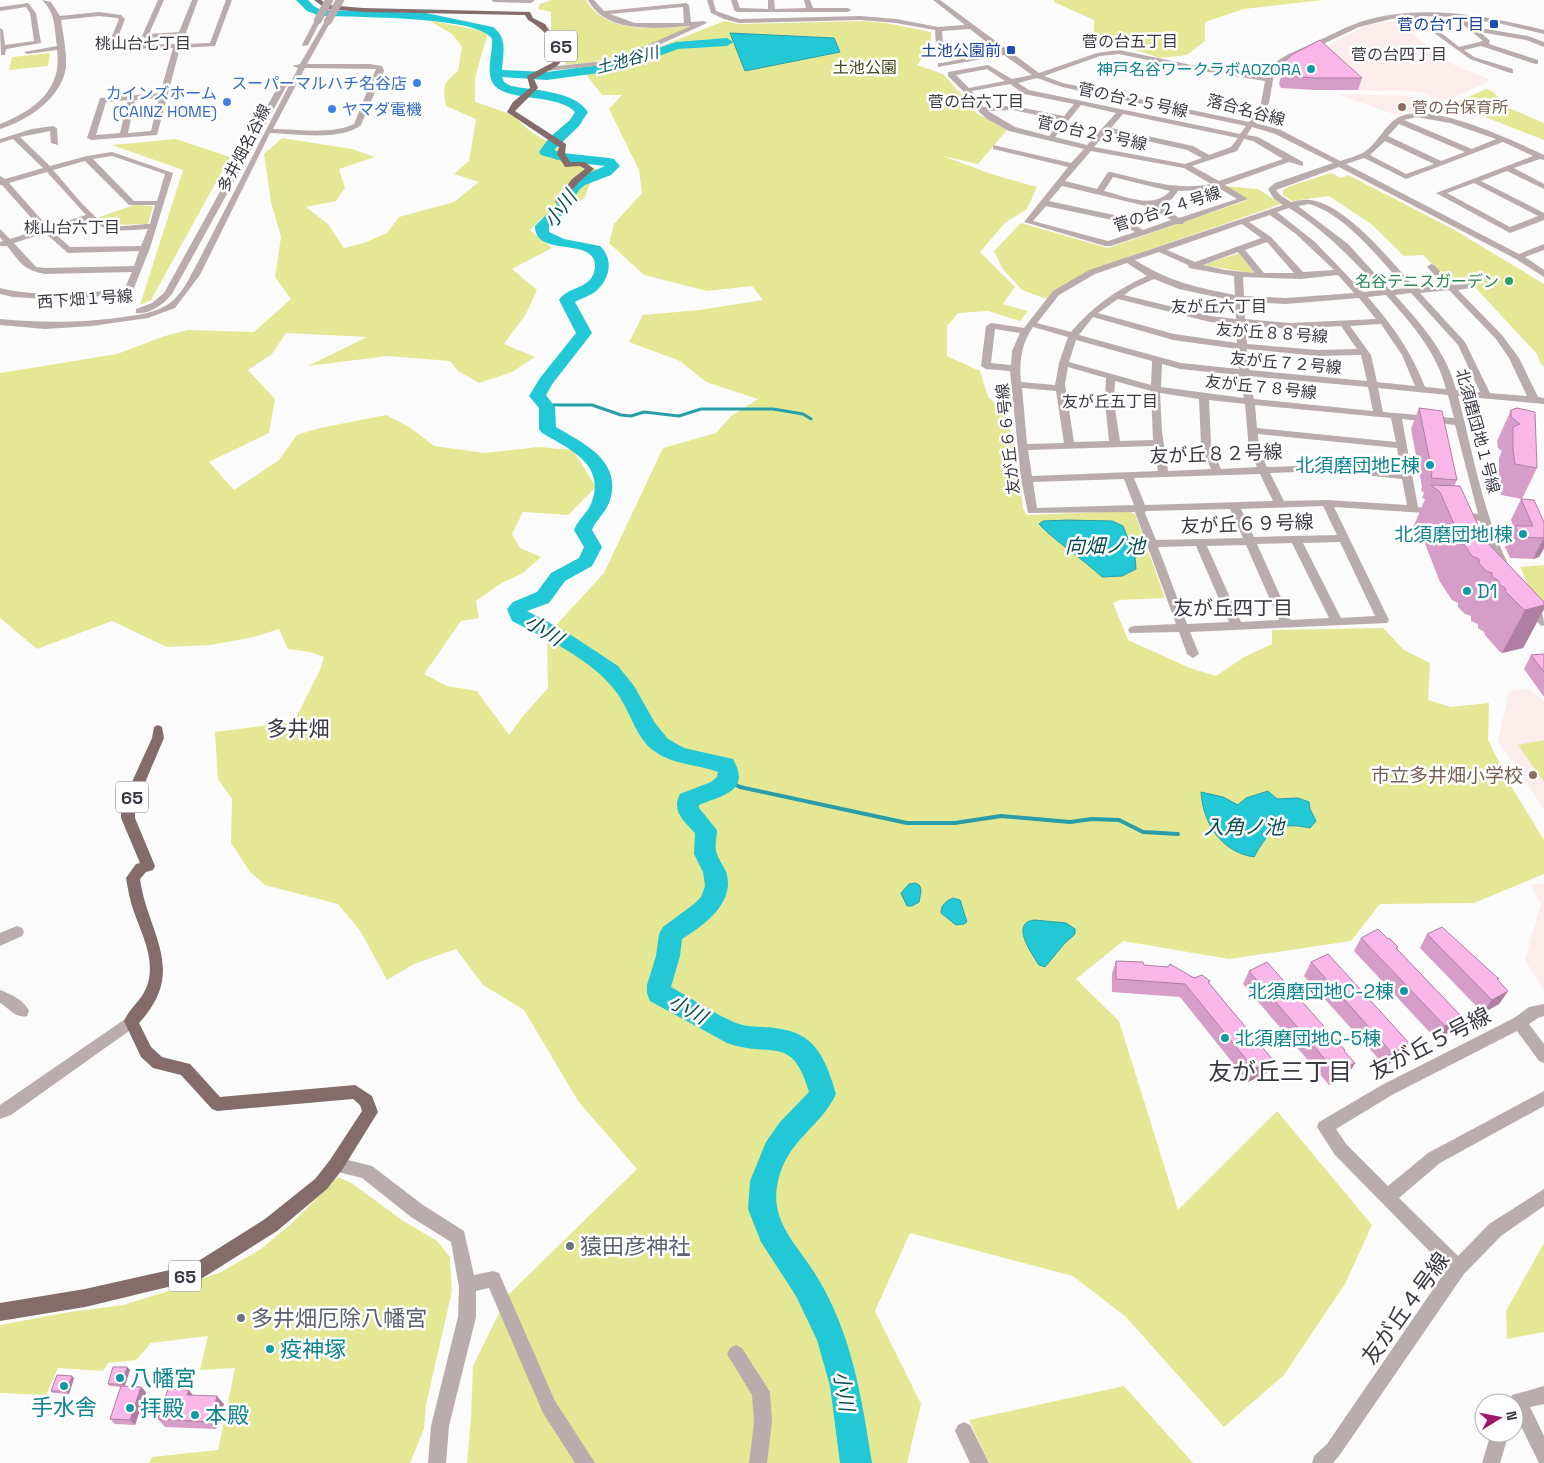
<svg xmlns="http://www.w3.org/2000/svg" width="1544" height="1463" viewBox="0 0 1544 1463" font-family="'Space Grotesk','Noto Sans JP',sans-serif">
<rect width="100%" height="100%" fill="#fbfbfb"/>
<g fill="#fdecec">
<path d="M1397,21L1440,56L1456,66L1489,79V82L1444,101L1425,93L1410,91L1358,90L1317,51L1367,25Z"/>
<path d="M1337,94L1406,96L1438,104L1422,111L1404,112L1396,115Z"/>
<path d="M1529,689L1544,700V809L1498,741L1509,691Z"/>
<path d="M1544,883V991L1525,960L1541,904L1531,885Z"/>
</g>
<g fill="#e4e895">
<path d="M551,0H586C608,37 660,27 697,26L626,55L593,62L564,65L574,52L551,29V12L538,9L540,4Z"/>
<path d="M1055,0H1323L1244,9L1205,22V41L1187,55L1160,58L1094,36V20L1054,2Z"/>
<path d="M428,20L488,32L475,78V102L511,114L530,131L568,155L596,169L584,199L543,217L530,230L552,248L512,269L537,290L526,314L504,344L535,357L512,372L479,383L458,371L450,361L388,356L308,366L367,337L286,333L272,354L248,370L275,399L269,433L209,462L234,490L278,461L297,435L320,428L386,415L411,428L434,446L485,453L538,447L573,450L596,487L568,515L523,512L512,534L520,548L541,557L523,573L500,584L476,601L479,618L461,621L424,674L447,686L477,691L509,735L523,716L548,688L547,635L604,573L663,448L716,433L731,416L758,399L706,382L680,361L629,342L643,315L700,310L763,300L752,286L707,291L644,275L609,243L614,224L642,193L639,170L609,109L622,95H602L581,68L619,63L724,21L740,24L862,21L886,23L931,32C932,47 926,53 917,65L943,74L960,93L976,113L1007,130L978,164L943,156L994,175L1037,187L1027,209L1005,223L980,252L1015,287L1003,304L1028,311L1020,321L988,311L958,313L947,326V356L980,371L988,397L1005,412L1014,444V479L1020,480L1023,509L1027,515L1128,511L1135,514L1165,598L1120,600L1113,603L1128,640L1190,668L1216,676L1244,657L1272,644V630L1383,628L1404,650L1430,663L1428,700L1451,707L1489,703L1488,740L1508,781L1544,840V874L1474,903L1380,904L1351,941L1229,959L1123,941L1076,979L1119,1021L1178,1210L1277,1111L1372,1225L1345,1284L1284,1375L1224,1427L1126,1317L1073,1276L910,1233L875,1311L921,1404L907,1463H467L471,1418L473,1366L508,1295L637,1169L578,1101L524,1010L483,985L456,949L414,964L387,980L361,932L338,904L265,885L250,872L231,843L232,799L218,779L215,732L294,722L320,670L324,657L310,652L288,649L279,629L254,637L210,645L167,647L112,621L37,649L0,618V373L117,354L165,336L188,330L254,332L291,299L275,277L281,237L271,202L264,154L282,138L352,149L375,157L339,169L345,188L336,201L306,207L328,224L344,248L364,243L387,233L399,217L454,202L479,182L454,174L469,161L476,119L446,106C443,86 442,84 458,71L462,47L452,34Z"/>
<path d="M50,53L48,66L9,70L12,57Z"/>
<path d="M1486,89L1493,92L1509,108L1544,123V140L1452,104Z"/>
<path d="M176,139L230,157L151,300L140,305L183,170L112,145Z"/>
<path d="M1331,173L1341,178L1348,175L1453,229L1544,284V367L1540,363L1537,354L1472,284H1453L1423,255L1404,256L1371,224L1329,196L1292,201L1283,195V190L1290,186Z"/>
<path d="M1225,186L1258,189L1281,204L1091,270L1046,299L1022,290L1002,268L994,251L1021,223L1108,248L1248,200Z"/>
<path d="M134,205L153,206L148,224C131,224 113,228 99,217Z"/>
<path d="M1239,253L1256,274L1203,265Z"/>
<path d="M1544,565V605L1529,587L1520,567Z"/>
<path d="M1544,740V782L1518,745Z"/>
<path d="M338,1177L353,1184L402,1220L437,1241L450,1257L452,1291L426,1405L424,1429L410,1463H149L152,1457L218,1450L235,1368L200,1370L208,1336L151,1343L136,1360L108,1363L103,1371L58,1368L46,1395L0,1393V1325L70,1312L123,1305L168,1291L221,1272L261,1249L293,1222Z"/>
<path d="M1544,1243V1332L1507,1339L1506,1311Z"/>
<path d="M1124,1386L1193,1463H989L969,1420Z"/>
</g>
<g fill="#22c8d6" stroke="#299daa">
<path d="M730,33L834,38L840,52L745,71Z"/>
<path d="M1068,520L1112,521L1123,526L1135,557L1136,569L1122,576L1102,577C1082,558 1058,544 1039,524L1043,521Z"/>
<path d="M1268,791L1277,799L1298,798L1309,802L1310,809L1316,821L1310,828C1278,821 1269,830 1254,857C1221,852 1203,823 1201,792L1223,797L1238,805L1246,798Z"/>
<path d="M916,883L920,886L921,891L919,902L912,906H907L901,893L909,884Z"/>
<path d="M953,898L960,900L967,922L964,924L956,925L941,913C941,905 946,901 953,898Z"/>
<path d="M1035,920L1066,923L1075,929V934L1064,944L1045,967L1039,965C1032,954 1009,922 1035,920Z"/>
</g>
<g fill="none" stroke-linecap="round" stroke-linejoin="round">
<path stroke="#299daa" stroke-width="3" d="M544,405H592L621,415L631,416L644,412L679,416L701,409H773L803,414L811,419"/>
<path stroke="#299daa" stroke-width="4" d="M728,781L740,787L907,823H955L1001,816L1070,822L1092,819L1119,820L1143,832L1178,834"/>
<path fill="#22c8d6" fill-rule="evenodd" d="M296,0H308L315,7L322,10L426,13L493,27C508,38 503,53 502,70L547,72L606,64L624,60L676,42L727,38L733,42L727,46L678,49L632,66L606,72L547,80L502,77L504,82L511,86C535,91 573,90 588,112L579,126L554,150L563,153L609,158L614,159L620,166L611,175L585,185L579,190L566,211L549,227V232L564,239L600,246C614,259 610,279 596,291C590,296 582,298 575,302L592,333L553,383L546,395L555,407L556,427C585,444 624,462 609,503C605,513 596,520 592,530L602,547L592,566L565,581L549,603L527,611L565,631L618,666L634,686L655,723L668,739L684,748L733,759C751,791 724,795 699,805V808L717,830C717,837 714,847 717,854C719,861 725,867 727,875C734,904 703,926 682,939L680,956L671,987C691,998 719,1017 739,1024C751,1028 768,1026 781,1029C817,1034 827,1063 836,1094C820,1128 787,1140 778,1181C769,1220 795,1242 814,1272C852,1332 861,1394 872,1463H840L830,1386L817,1340L796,1296L761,1242L748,1209L750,1181L766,1142L780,1122L809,1092C792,1033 771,1059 727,1043L650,1001L647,993V985L656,956L659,934L663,927L694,904L701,897L705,886L703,872L694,854L695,833C684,821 671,811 680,794L711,782L717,777L718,772C697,764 673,765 654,751C636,738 630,711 617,693C593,660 549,640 512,621L507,609L513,602L537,592L551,573L579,558L584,547L574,530C578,520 587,513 591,504C607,464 569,449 542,433L539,429V408L529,396L540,378L576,333L559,300C569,285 593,290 595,267C596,235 535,259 535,226L556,205L569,184L575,179L605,166L562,161L541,155L539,152L549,138L570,120L575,112C557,92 498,104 491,79C487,66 493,52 492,39C481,16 348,17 320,16L307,11Z"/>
<g fill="#baacac" fill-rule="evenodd">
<path d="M42,0L51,2L60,16L99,12L121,15L125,19L117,40L123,45L175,44L178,36L145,38L142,36L158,0H164L149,34L179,32L192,0H198L182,44L210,43L226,0H232L215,46L180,48L157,135L91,140L87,138L100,98L160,93L173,48L122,49L110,41L119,19L117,18L99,16L61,20C63,34 67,53 66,67C62,98 27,121 0,129V124C33,111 63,90 57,50L27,54L24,52L57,46C54,28 56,13 42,0ZM159,98L151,131L128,133L135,100ZM128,100L120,133L96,135L106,102Z"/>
<path d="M491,0H534V1L531,3L494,2Z"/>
<path d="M588,0H594L604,11L686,3L689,5L691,22L704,21L707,23L617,64L546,71L545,69L549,67L613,60L691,26C658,28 607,35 588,0ZM683,7L684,23H635L610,14Z"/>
<path d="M707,0H713L716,11L739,19L860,16L896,19L938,27L965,25L933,0H940L1039,73L1097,53L1119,50L1196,66L1266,76C1272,58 1295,52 1311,44C1327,37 1343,28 1360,22C1420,3 1484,15 1544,30V34L1502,24L1463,18L1474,27L1528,36L1544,42V47L1526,40L1480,32L1490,41L1489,44L1538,60V64H1535L1481,46L1464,50L1474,57L1513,69V73H1510L1470,59L1412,17L1391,19L1359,27L1283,63L1274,74L1269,103L1255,123L1281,130L1340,161C1349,158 1360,156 1368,149C1379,140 1385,126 1397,118C1428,99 1514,141 1544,155V160L1540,159L1514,168L1544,184V189L1507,171L1481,181L1544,213V220L1510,233L1436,193L1533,156L1503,142L1406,179L1364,158L1346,164L1519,254L1544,244V250L1525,257L1544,270V277L1516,259L1339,167L1276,190L1280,195L1291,202C1297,201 1304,199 1310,200C1346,204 1392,262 1415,288L1444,285L1427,267L1431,264L1434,265L1453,285L1471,284V288L1458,290L1502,335L1519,358L1538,397L1544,398V404L1458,396C1473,453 1483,515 1510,568L1508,571L1504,572C1493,568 1483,532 1480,521L1459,518L1454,515L1459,512L1478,514L1455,425L1402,419L1418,507L1440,510L1441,512L1440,514L1334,507L1389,620L1387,623L1190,632L1199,654L1193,658L1187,654L1179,632L1130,633L1128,630L1130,627L1134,626L1176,624L1135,512L1028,513L1021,479L1010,371L986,369L981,366L986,326L991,323L1024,328L1053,291L1089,270L1283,205L1274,199L1268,189L1275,183L1333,163L1275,134L1252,127L1247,135L1258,137L1303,162V166L1289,162L1225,185L1248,199L1184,222L1183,224H1177L1111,246H1105L1024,222L1068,167L993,149V145L1071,163L1084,149L1009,131L987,119L978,111L964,92L948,76V72L988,65L1012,79L1032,75L1004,55L938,67V63H941L999,52L970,29L942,31L943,44L955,45L958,49C951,56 940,56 934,48L936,45L935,30L896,23L860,20L739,23L724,19L711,13ZM1420,16L1454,17L1483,41L1459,47ZM941,48H951L946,50ZM1119,54L1196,70L1265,81L1261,103L1249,122L1063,83L1044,76L1100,56ZM987,69L1005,81L969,88L956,75ZM1037,78L1062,87L1246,126L1240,134L1029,90L1018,83ZM1010,84L1024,94L1074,104L1064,116L1013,106L983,107L972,91ZM1081,105L1116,113L1087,145L1055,137ZM1013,110L1061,120L1049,136L1015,127L988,111ZM1123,114L1238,138L1231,147L1209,155L1193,146L1111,128ZM1416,117L1450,123L1496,139L1472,149L1404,120ZM1399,124L1465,152L1441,161L1388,136ZM1107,132L1187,150L1202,158L1185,164L1094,147ZM1244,139L1253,141L1283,159L1219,181L1192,166L1237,151ZM1385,141L1434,164L1406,174L1370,155ZM1091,151L1184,168L1211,184C1176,191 1145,180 1111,172H1108L1097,189L1065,181ZM1113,177L1170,191C1153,210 1125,196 1104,191ZM1474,183L1538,216L1510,227L1447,193ZM1062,186L1150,207L1171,220L1143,230L1123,217L1049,201ZM1217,187L1237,199L1179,218L1159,205L1172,199L1178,191L1202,190ZM1309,204C1347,215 1380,260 1406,288L1390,290L1348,244L1298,206ZM1046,206L1117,221L1135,232L1108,241L1033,221ZM1289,208C1326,231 1352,259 1381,290L1363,292L1315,242L1277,212ZM1270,215L1296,234L1334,270L1303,272L1271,237L1249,222ZM1242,224L1261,238L1195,262L1167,250ZM1267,242L1294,273H1264L1245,250ZM1159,252L1188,265L1189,268L1234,276L1235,295C1195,287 1170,282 1135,260ZM1238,252L1255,273L1225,270L1203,265ZM1127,263L1147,276C1117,289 1092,307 1071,332L1037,323L1059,295L1095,274ZM1338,275L1354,293L1286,298L1244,296L1243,277L1301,279ZM1154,279L1179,289L1235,301L1236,319L1210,316L1124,295L1134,288ZM1449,290L1496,339L1509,358L1527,396L1490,393L1465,342L1420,293ZM1411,293L1458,345L1480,392L1456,390C1447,352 1420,323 1395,295ZM1386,295C1411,323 1437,352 1446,389L1425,387C1410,349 1394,328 1368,297ZM1359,298L1376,319L1290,323L1245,319L1244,302L1286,304ZM1118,299L1210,322L1236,324L1237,343L1174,334L1098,313ZM1093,317L1173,340L1238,349L1239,369L1181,363L1079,335ZM1381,324L1402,355L1415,386L1377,382L1371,355L1350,326ZM1246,325L1290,329L1341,326L1357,349L1318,350L1247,344ZM1033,327L1068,337L1059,363L1055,385L1021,382C1019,363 1021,344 1033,327ZM995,329L1020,333L1012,351L1011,365L991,363ZM1076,340L1152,361L1151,385L1069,362ZM1247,349L1318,356L1361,355L1367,381L1249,370ZM1162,364L1180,369L1239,375L1244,398L1161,387ZM1068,367L1106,378L1105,402L1109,441L1074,442L1065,384ZM1249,376L1368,387L1373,411L1254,399ZM1115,381L1151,391L1153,440L1120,441L1114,402ZM1022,388L1056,391L1064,443L1027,444ZM1378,388L1448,395L1454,418L1383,412ZM1160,393L1199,399L1201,445L1211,469L1168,471L1162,432ZM1209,400L1245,404L1249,450L1257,467L1221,469L1211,445ZM1255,405L1391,418L1396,442L1257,428ZM1258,434L1397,448L1401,472L1325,465L1267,467L1259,450ZM1154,446L1158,471L1032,476L1028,450ZM1325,471L1402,479L1407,505L1327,500L1284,501L1270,473ZM1260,474L1273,501L1145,505L1134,478ZM1124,479L1134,505L1037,508L1033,482ZM1323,506L1337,535L1254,537L1241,509ZM1230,509L1243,538L1156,540L1145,513L1146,511ZM1340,542L1375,616L1341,618L1303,543ZM1292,543L1329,618L1291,620L1257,544ZM1246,545L1279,620L1241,622L1207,546ZM1196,546L1229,622L1187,624L1158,547Z"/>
<path d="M731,0H737L740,8L768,9V0H774L775,9L806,8L804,0H810L813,8H848L851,10L848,12H737L734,10Z"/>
<path d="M28,3L36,13L41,43L6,49L5,55H1L0,28L3,30L5,45L34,41L30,13L26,7L0,11V7Z"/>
<path d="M318,18L321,20L308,45L303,46L302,45L315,20Z"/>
<path d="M328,19L331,21L307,64H370L382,66L384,71L361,125C343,141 294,134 270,133L200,275L175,308L148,318L92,326L45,329L0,325V319C44,323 79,323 123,317C138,315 154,313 167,305C182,296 190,276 198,262L298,68L292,66L300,64L325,21ZM305,68L376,69L354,124C331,135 298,129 273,129Z"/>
<path d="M280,83L287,85L172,294C164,304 149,315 136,313V309L152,303L164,293Z"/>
<path d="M53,126L57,128L58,145L51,143L50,131L20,137L50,166L87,156L112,152L173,173L150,248L131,295L45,299L13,297L0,294V288C41,298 83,292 124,290L132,272L45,274C23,270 20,262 7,246H0V242L3,241L0,237V229L10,239L41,229L2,185H0V176L5,179L43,168L13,139L0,143V139L32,129ZM112,156L165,174L157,201H134L93,159ZM85,161L129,205H155L150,224C137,224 118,229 106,224C92,218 65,183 53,170ZM47,172L86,215L48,227L9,183ZM90,219C108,235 125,230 148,229L141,246L70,247L52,231ZM45,233L68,253L139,251L134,266L45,268L36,267L14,243Z"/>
<path d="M1530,601C1541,605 1544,616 1544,626L1540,625L1524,605Z"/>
<path d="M17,926L22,928L24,932L22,936L0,946V933Z"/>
<path d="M0,990C11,994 24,1000 29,1011L27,1016C16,1019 9,1008 0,1003Z"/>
<path d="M1544,1004V1016L1538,1018L1529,1024L1544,1044V1063L1539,1061L1517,1031L1392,1095L1336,1129L1347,1145L1388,1186L1428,1153L1544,1091V1106L1440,1163L1399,1198L1458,1256L1489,1224L1544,1189V1206L1501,1236L1464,1274L1339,1456L1333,1463H1312L1314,1456L1327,1444L1447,1269L1335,1155L1317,1127L1319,1122L1382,1085L1514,1018L1529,1007Z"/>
<path d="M131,1015L136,1016L138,1021L136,1026L11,1115L0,1119V1105Z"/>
<path d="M336,1157L372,1166L423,1205L464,1231L474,1275L493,1271L499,1273L555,1401L595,1463H575L543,1413L489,1288L476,1291V1317L449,1426L446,1463H428L431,1426L458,1317L459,1287L451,1242L411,1217L362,1178L330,1170L328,1165L330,1160Z"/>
<path d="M736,1345L742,1348L770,1392L772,1422L767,1463H749L754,1422L752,1395L727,1354L730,1348Z"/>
<path d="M1544,1386V1404L1530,1407L1544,1436V1463H1539L1514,1412V1403H1510L1509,1401L1512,1395Z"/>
<path d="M964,1422L970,1425L989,1463H970L955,1431L958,1425Z"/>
<path d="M1491,1433H1509L1500,1463H1482Z"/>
</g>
<g fill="#836c6a" fill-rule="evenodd">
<path d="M314,0H321L328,5L363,8L530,12L533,18L545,24L551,33L571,51L557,66L534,79L538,88L515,111L566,144L565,154L570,162H585L594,169L578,183L562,203H556L555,201L572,179L585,169L580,166L565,167L557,154L559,147L507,112L513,102L530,88L527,76L552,63L564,51C551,41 542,27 528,20L525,15L363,12L326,9Z"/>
<path d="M158,725L162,727L164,738L135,806V818L155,866L153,870L146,872L140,879C148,935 188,970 139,1023L151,1047L162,1057L190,1064L220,1097L355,1085L372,1096L378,1112L342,1170L327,1189L277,1231L201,1279L85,1307L0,1321V1303L85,1289L192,1265L265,1219L315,1179L330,1160L362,1111L360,1105L353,1099L217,1111L212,1109L181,1075L153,1068L141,1057L124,1021C129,1009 142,1000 147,986C156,960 142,935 134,912C130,901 128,890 126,878L136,864L140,863L121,818V806L152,738L154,727Z"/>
</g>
<g stroke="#baacac" stroke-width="8">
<path d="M318,20L329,0"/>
<path d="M328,21L340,0"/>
</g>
</g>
<g fill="#d69dc8">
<path d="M1285,61L1362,78L1358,90H1314L1281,88L1279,84Z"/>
<path d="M1419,408L1457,480L1454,486L1485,540L1544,602V609L1523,648L1502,653L1499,651L1485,635L1484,632L1478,628V624L1471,621V616L1465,614L1458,607V603L1452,600L1440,582L1422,536L1413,528L1425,499L1422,498L1424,493L1421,490L1422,487L1411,429Z"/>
<path d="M1517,408L1537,468L1522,499L1544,522V548L1539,557L1533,559L1510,558L1505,547L1514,528L1511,520L1521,499H1522L1501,495L1499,481V458L1502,451L1498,448L1497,441L1511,410Z"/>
<path d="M1544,654V697L1524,669L1531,655Z"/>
<path d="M1427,934L1498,980L1508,991L1499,1004L1483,1013L1420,948Z"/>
<path d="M1361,938L1388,939L1398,947L1397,949L1462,1017L1453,1030L1436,1039L1354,951Z"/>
<path d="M1116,961L1144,965L1210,981L1209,983L1253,1036L1264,1047V1048L1267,1073L1248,1082L1180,997L1112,992V974Z"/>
<path d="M1311,962L1402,1057L1385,1066L1304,976Z"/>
<path d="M1249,971L1355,1063L1347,1076L1329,1085L1243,984Z"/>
<path d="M127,1367L130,1370L125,1386L141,1387L146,1392L135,1425L115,1424L110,1419L121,1387L110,1386L108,1384Z"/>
<path d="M74,1378L69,1394L53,1393L51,1391Z"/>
<path d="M193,1395L224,1404L216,1429L165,1427L158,1419Z"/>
</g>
<g fill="#ae7fa2">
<path d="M1544,538V548L1539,557L1533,559Z"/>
<path d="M1544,605V609L1523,648L1502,653L1525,610Z"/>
<path d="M1508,991L1499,1004L1483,1013L1492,1000Z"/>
<path d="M1462,1017L1453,1030L1436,1039L1445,1026Z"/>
<path d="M1410,1044L1402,1057L1385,1066L1392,1053Z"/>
<path d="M1273,1060L1267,1073L1248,1082L1254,1069Z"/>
<path d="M1355,1063L1347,1076L1329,1085L1336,1072Z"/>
<path d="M127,1367L130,1370L124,1387L122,1384Z"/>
<path d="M72,1376L74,1378L69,1394L66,1391Z"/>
<path d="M141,1387L146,1392L135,1425L130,1420Z"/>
<path d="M189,1390L195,1398L187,1395Z"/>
<path d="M217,1396L224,1404L216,1429L210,1422Z"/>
</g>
<g fill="#f9b6e8" stroke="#ae7fa2">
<path d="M1320,40L1362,78H1317L1284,76L1282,71L1285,61L1293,54Z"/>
<path d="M1419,408L1442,411L1457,480L1431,478L1432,472L1430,469L1431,466Z"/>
<path d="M1517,408L1535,412L1537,468L1515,464L1513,450V427L1520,424L1511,417V410Z"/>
<path d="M1431,485L1460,486L1485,540L1544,602V605L1525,610L1521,607L1506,592L1505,588L1499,584V581L1492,577V573L1486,571L1479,563V559L1472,556L1460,538L1440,492Z"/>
<path d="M1521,499L1534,500L1544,522V538L1521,537L1515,526H1533Z"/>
<path d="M1544,654V672L1531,655Z"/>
<path d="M1442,927L1499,979H1497L1508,991L1492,1000L1427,934Z"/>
<path d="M1378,929L1388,939L1389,938L1398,947L1396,948L1462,1017L1445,1026L1361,938Z"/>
<path d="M1328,954L1410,1044L1392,1053L1311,962Z"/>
<path d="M1116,961L1143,962L1144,965L1168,967L1170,964L1194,978L1202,975L1210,981L1208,982L1253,1036L1255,1035L1259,1041L1264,1047L1263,1048L1273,1060L1254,1069L1185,984L1116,979Z"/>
<path d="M1267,962L1345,1050L1344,1051L1355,1063L1336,1072L1249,971Z"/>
<path d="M113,1367H127L122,1384H108Z"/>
<path d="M57,1375L72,1376L66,1391H51Z"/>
<path d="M121,1386L141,1387L130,1420L110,1419Z"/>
<path d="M168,1389L189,1390L187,1395L217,1396L210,1422L158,1419Z"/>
</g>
<g fill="#1a4fb4" stroke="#fff" stroke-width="2">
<rect x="1489" y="19" width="10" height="10" rx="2.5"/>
<rect x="1006" y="45" width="10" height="10" rx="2.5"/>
</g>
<g fill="#0f9aa8" stroke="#fff" stroke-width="2">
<circle cx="1311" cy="69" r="5"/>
<circle cx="1430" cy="465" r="5"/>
<circle cx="1523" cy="534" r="5"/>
<circle cx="1467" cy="591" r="5"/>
<circle cx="1404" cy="991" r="5"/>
<circle cx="1225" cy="1038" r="5"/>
<circle cx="270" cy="1349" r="5"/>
<circle cx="120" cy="1378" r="5"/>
<circle cx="64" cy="1386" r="5"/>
<circle cx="130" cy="1408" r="5"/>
<circle cx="195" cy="1415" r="5"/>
</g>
<g fill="#3f7fe0" stroke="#fff" stroke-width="2">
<circle cx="417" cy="83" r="5"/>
<circle cx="227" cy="102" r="5"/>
<circle cx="332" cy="109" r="5"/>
</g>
<g fill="#8d6e63" stroke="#fff" stroke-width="2">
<circle cx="1402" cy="107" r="5"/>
<circle cx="1533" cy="775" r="5"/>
</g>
<circle fill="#2e9e5b" stroke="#fff" stroke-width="2" cx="1509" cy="281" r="5"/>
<g fill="#6b7280" stroke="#fff" stroke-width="2">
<circle cx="570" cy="1246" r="5"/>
<circle cx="241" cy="1318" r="5"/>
</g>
<g text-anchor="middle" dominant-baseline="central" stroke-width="5" stroke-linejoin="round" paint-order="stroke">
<g font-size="16" fill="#164399" stroke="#fff" text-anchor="end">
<text x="1484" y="24">菅の台1丁目</text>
<text x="1001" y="50">土池公園前</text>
</g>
<g font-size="16" fill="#3a3843" stroke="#fff">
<text x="1130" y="41">菅の台五丁目</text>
<text x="143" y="43">桃山台七丁目</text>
<text x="1399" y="54">菅の台四丁目</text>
<text x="976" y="101">菅の台六丁目</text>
<text x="72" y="227">桃山台六丁目</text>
<text x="1219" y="306">友が丘六丁目</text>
<text x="1110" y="401">友が丘五丁目</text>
</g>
<g font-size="16" font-style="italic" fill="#084c52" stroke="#fff">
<text transform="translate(627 60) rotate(-15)">土池谷川</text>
</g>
<g font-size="16" fill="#44461b" stroke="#fff">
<text x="865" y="67">土池公園</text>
</g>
<g font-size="16" fill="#0d838f" stroke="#fff" text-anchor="end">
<text x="1301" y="69">神戸名谷ワークラボAOZORA</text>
</g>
<g font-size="16" fill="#366cbe" stroke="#fff" text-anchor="end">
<text x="407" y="83">スーパーマルハチ名谷店</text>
<text x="217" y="93">カインズホーム<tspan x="217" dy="18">(CAINZ HOME)</tspan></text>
<text x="342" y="109" text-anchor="start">ヤマダ電機</text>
</g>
<g font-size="16" fill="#3a3843" stroke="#fff">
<text transform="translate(1133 100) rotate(12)">菅の台２５号線</text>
<text transform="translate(1246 110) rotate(15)">落合名谷線</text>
<text transform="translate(1092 133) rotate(12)">菅の台２３号線</text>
<text transform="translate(244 148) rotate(-63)">多井畑名谷線</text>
<text transform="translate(1167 209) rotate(-18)">菅の台２４号線</text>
<text transform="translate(85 299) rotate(-4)">西下畑１号線</text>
<text transform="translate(1272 333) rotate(4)">友が丘８８号線</text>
<text transform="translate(1286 363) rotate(5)">友が丘７２号線</text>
<text transform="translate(1261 387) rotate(6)">友が丘７８号線</text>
<text transform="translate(1478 431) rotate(75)">北須磨団地１号線</text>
<text transform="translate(1008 439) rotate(-96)">友が丘６６号線</text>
</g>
<g font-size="16" fill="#785e54" stroke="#fff" text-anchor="start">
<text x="1412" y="107">菅の台保育所</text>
</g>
<g font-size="16" fill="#27864d" stroke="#fff" text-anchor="end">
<text x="1499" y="281">名谷テニスガーデン</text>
</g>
<g fill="#fff" stroke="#75747b" stroke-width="1">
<rect x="545" y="30.5" width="32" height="31" rx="4"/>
<rect x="116" y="781.5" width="32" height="31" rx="4"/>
<rect x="169" y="1260.5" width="32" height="31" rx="4"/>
</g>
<g font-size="18" font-weight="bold" fill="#3a3843">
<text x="561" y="46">65</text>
<text x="132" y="797">65</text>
<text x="185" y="1276">65</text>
</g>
<g font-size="19" fill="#3a3843" stroke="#fff">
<text transform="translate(1216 454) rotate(-2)">友が丘８２号線</text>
<text transform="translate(1247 524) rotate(-2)">友が丘６９号線</text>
</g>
<g font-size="19" fill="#0d838f" stroke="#fff" text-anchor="end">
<text x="1420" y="465">北須磨団地E棟</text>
<text x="1513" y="534">北須磨団地I棟</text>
<text x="1477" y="591" text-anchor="start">D1</text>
<text x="1394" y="991">北須磨団地C-2棟</text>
<text x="1235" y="1038" text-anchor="start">北須磨団地C-5棟</text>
</g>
<g font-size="19" fill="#785e54" stroke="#fff" text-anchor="end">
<text x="1523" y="775">市立多井畑小学校</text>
</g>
<g font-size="20" font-style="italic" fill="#084c52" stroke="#fff">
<text transform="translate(560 209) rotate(-53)">小川</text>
<text x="1105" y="546">向畑ノ池</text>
<text transform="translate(544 630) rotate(32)">小川</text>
<text x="1244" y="827">入角ノ池</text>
<text transform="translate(688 1009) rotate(29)">小川</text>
<text transform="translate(844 1391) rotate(80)">小川</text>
</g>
<g font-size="20" fill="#3a3843" stroke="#fff">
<text x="1233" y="608">友が丘四丁目</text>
</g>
<g font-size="21" fill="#3a3843" stroke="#fff">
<text x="298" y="728">多井畑</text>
</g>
<g font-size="22" fill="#3a3843" stroke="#fff">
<text transform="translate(1430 1043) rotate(-27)">友が丘５号線</text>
<text transform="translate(1405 1308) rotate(-54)">友が丘４号線</text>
</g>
<g font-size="22" fill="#5b616d" stroke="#fff" text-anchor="start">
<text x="580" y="1246">猿田彦神社</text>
<text x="251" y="1318">多井畑厄除八幡宮</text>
</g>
<g font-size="22" fill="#0d838f" stroke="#fff" text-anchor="start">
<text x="280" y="1349">疫神塚</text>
<text x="130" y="1378">八幡宮</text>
<text x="64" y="1407" text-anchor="middle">手水舎</text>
<text x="140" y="1408">拝殿</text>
<text x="205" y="1415">本殿</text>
</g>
<g font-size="24" fill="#3a3843" stroke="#fff">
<text x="1280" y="1071">友が丘三丁目</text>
</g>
</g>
<g transform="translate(1499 1418) rotate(80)"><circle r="24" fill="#ffffff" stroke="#b0afb4"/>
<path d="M0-4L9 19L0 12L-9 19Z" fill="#9e1969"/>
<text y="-8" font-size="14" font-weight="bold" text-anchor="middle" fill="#3a3843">N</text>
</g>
</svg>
